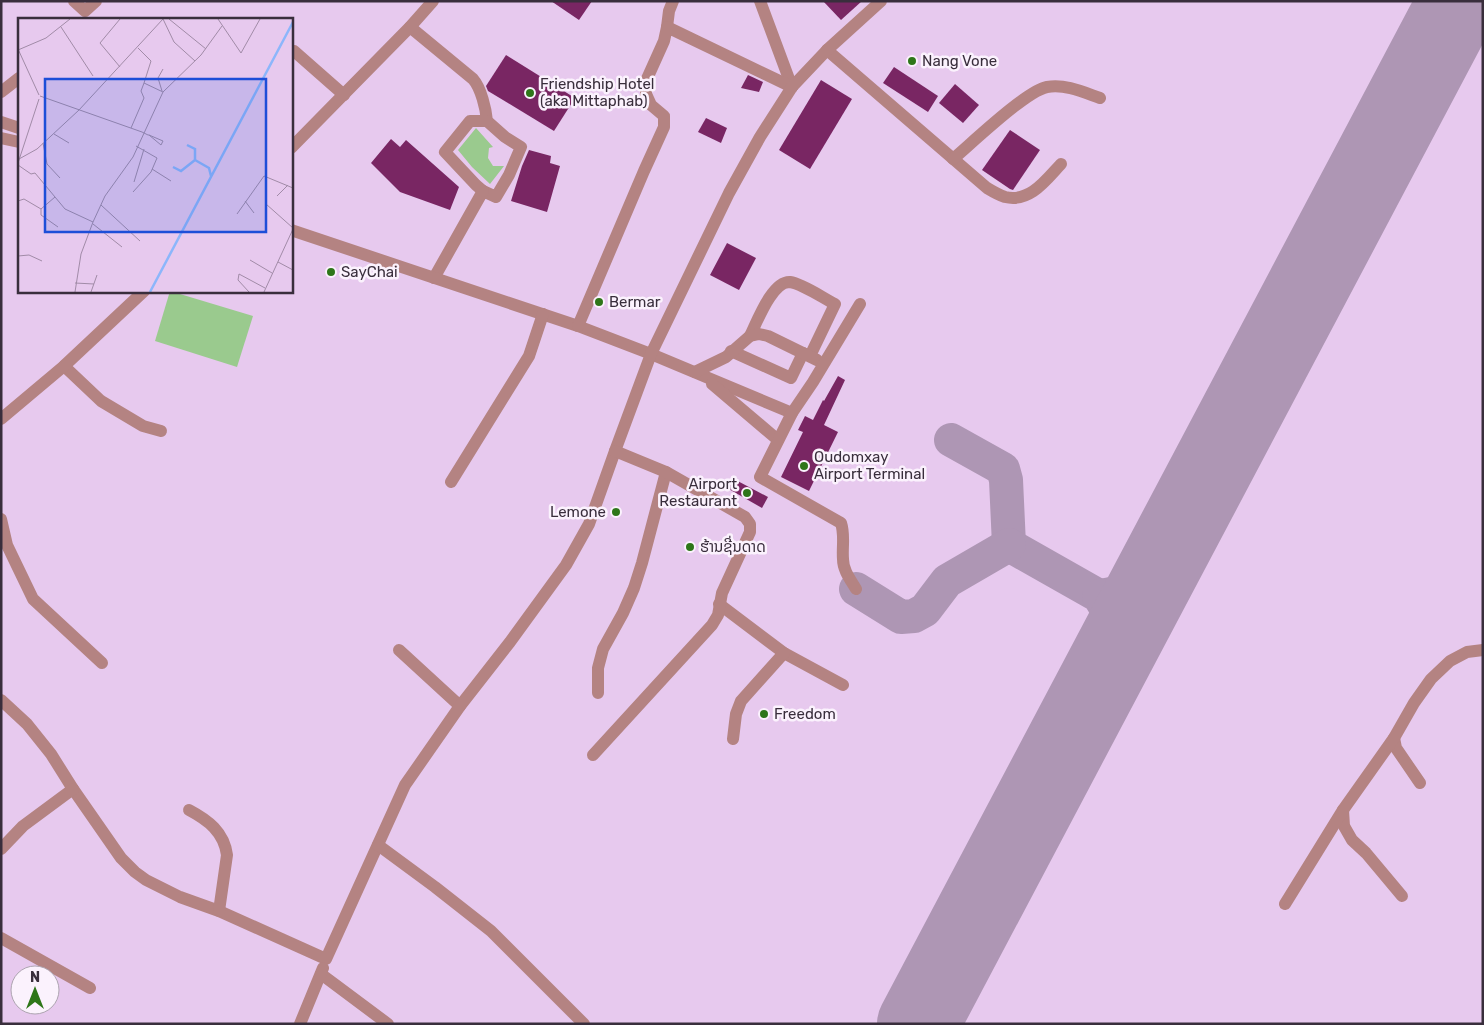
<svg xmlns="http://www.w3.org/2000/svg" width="1484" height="1025" viewBox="0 0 1484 1025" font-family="Rubik,'Noto Sans Lao',sans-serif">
<rect width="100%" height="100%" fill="#e7c9ee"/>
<g fill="#9aca8e">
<path d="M476,128L493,147L489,148L488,158L493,166H504L490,184L472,167L458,150Z"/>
<path d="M170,291L253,316L237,367L155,341Z"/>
</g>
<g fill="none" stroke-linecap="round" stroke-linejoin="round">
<g stroke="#ae96b4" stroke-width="34">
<path d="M951,440L1003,469L1006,480L1009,545"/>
<path d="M1009,545L1099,596L1111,616L1116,649"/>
<path d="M856,589L901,617L914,616L925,610L947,581L1009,545"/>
<path d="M1099,596C1129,592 1140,585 1161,564"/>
</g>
<path stroke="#ae96b4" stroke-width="82" d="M918,1024L1459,1"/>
</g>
<g fill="#792663">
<path d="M551,1H592L579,20Z"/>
<path d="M823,1H862L841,20Z"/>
<path d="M506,55L575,98L554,131L488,91L486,86Z"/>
<path d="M894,67L938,96L928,112L883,83Z"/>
<path d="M748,75L763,82L759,92L741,88Z"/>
<path d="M821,80L852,99L810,169L779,150Z"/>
<path d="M955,84L979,105L963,123L939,103Z"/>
<path d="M706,118L727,128L721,143L698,132Z"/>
<path d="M1010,130L1040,150L1013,190L1010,189L982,170Z"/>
<path d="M391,139L400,147L406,140L459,187L450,210L400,192L371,163Z"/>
<path d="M529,150L551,156L550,163L560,166L547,212L511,201L522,166Z"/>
<path d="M727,243L756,258L739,290L710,275Z"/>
<path d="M838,376L845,380L824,425L838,432L809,491L781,477L803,432L798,430L805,416L813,420L823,400L824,401Z"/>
<path d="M732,478L768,497L762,508L727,488Z"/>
</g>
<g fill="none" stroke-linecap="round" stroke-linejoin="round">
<g stroke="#b48382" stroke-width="12">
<path d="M74,1L85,11L96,1"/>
<path d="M760,1L792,87"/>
<path d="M410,27L473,79C481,88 486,109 487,121L505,137L521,147L509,175L496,197L483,191L434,278"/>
<path d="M667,27L669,11L673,1"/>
<path d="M827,50L987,188C992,191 999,195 1005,197C1030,203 1046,180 1061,164"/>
<path d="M294,51L344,95"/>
<path d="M1,92L19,78"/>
<path d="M1,122L19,128"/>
<path d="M1,138L19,142"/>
<path d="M291,148L410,27L433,1"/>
<path d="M953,159C972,143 1026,91 1047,87C1066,84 1083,92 1100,98"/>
<path d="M483,191L476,185L445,152L470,121H487"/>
<path d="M291,230L578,326L651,354L792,413"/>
<path d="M578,326L644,171L664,127V116L651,105L646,94V81L664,41L667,27L792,87"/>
<path d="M750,336C757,322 772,281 790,282C803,284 823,298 835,304L810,356"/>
<path d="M731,351L791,378L803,353"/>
<path d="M64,366L101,401L143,426L161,431"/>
<path d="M695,372L726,357L750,336L759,334L768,336L817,360"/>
<path d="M712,384L778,440"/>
<path d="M1,419L64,366L144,291"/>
<path d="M451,482L529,356L543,314"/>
<path d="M1,519L7,545L33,599L102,663"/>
<path d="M856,589C850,579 843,570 843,559C842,546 845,535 841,523L760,477L792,413L813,382L860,304"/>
<path d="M719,604L784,653L843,685"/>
<path d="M399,650L460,706"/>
<path d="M598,693V668L603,649L623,613L634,588L642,563L666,472"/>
<path d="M1,700L27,724L51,754L73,789L121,858L135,872L146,880L180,897L219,911L326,959L405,785L460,706L510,642L566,565L589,524L615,451L651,354L729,193L760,137L792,87L827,50L881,1"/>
<path d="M1394,738L1396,748L1420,783"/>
<path d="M733,739L736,714L741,701L784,653"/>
<path d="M593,755L712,625L718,615L722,593L750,532V524L745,517L666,472L615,451"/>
<path d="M189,810C208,820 224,832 227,855L219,911"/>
<path d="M1343,810L1344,826L1352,840L1366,853L1402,896"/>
<path d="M378,845L435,887L491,931L584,1024"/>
<path d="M1,849L23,826L73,789"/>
<path d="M1285,904L1343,810L1394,738L1414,703L1431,679L1450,661L1467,652L1483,650"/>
<path d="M1,938L90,988"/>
<path d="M321,974L388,1024"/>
<path d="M300,1024L323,968"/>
</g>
</g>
<g fill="#2e7619" stroke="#fbf2fd" stroke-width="2">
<circle cx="912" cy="61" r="5"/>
<circle cx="530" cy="93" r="5"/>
<circle cx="331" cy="272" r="5"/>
<circle cx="599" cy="302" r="5"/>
<circle cx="804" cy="466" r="5"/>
<circle cx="747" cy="493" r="5"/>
<circle cx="616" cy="512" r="5"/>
<circle cx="690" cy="547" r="5"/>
<circle cx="764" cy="714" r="5"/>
</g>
<g text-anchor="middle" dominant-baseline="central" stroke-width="5" stroke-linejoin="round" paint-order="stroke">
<g font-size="15" fill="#392e3c" stroke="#fbf2fd" text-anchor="start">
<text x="922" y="61">Nang Vone</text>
<text x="540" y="84">Friendship Hotel<tspan x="540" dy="17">(aka Mittaphab)</tspan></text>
<text x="341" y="272">SayChai</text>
<text x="609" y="302">Bermar</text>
<text x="814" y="457">Oudomxay<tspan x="814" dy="17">Airport Terminal</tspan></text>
<text x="737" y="484" text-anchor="end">Airport<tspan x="737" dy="17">Restaurant</tspan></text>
<text x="606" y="512" text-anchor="end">Lemone</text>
<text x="700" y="547">ຮ້ານຊີ່ນດາດ</text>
<text x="774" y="714">Freedom</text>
</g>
</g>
<g transform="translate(18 18)">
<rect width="275" height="275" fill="#e7c9ee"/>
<path fill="none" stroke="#8cb6fb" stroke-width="2.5" d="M169,127L177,131V142M177,142L191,150L193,158M155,149L163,153L177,142M132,274L275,4"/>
<path fill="none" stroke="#a18ba7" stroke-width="1" d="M145,1L156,24L177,43M151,1L188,31M200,1L223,35L242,1M43,9L75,58M120,30L133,43L126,65M0,31L21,77M0,32L28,20L52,1M102,49L82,25L102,1M144,73L140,60L145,51M22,78L124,114L130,117H131L145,123L143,127L131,117M113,110L126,80L123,73L126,65L145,74M36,116L51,125M25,125L29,146L42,160M1,141L19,131L61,92L145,1M0,145L21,81M0,147L13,156L17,155L47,191L75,204L87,178L115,139L145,74L183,37L204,8M134,151L153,163M116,164L126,131M115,174L133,154L139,140L118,128M259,178L270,167M37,179L23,191V197L40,209M0,183L6,181L23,191M227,183L236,195M248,186L275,210M83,187L122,223M219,196L246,158L275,170M75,206L104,229M0,238L11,237L24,243M232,242L254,255M260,244L275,252M57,265L76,266M57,274L63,236L75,204M73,274L79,257M231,274L220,262L221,256L247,270M246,274L275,211"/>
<path fill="#1d4ed8" fill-opacity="0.15" stroke="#1d4ed8" stroke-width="2.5" d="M27,61H248V214H27Z"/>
<rect width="275" height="275" fill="none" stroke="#392e3c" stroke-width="2.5"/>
</g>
<rect width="1484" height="1025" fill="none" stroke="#392e3c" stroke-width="5"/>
<g transform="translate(35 990)"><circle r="24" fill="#fbf2fd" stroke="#ada4b0"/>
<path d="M0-4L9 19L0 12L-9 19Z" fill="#2e7619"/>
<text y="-8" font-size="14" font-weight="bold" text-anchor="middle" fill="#392e3c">N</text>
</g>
</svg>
